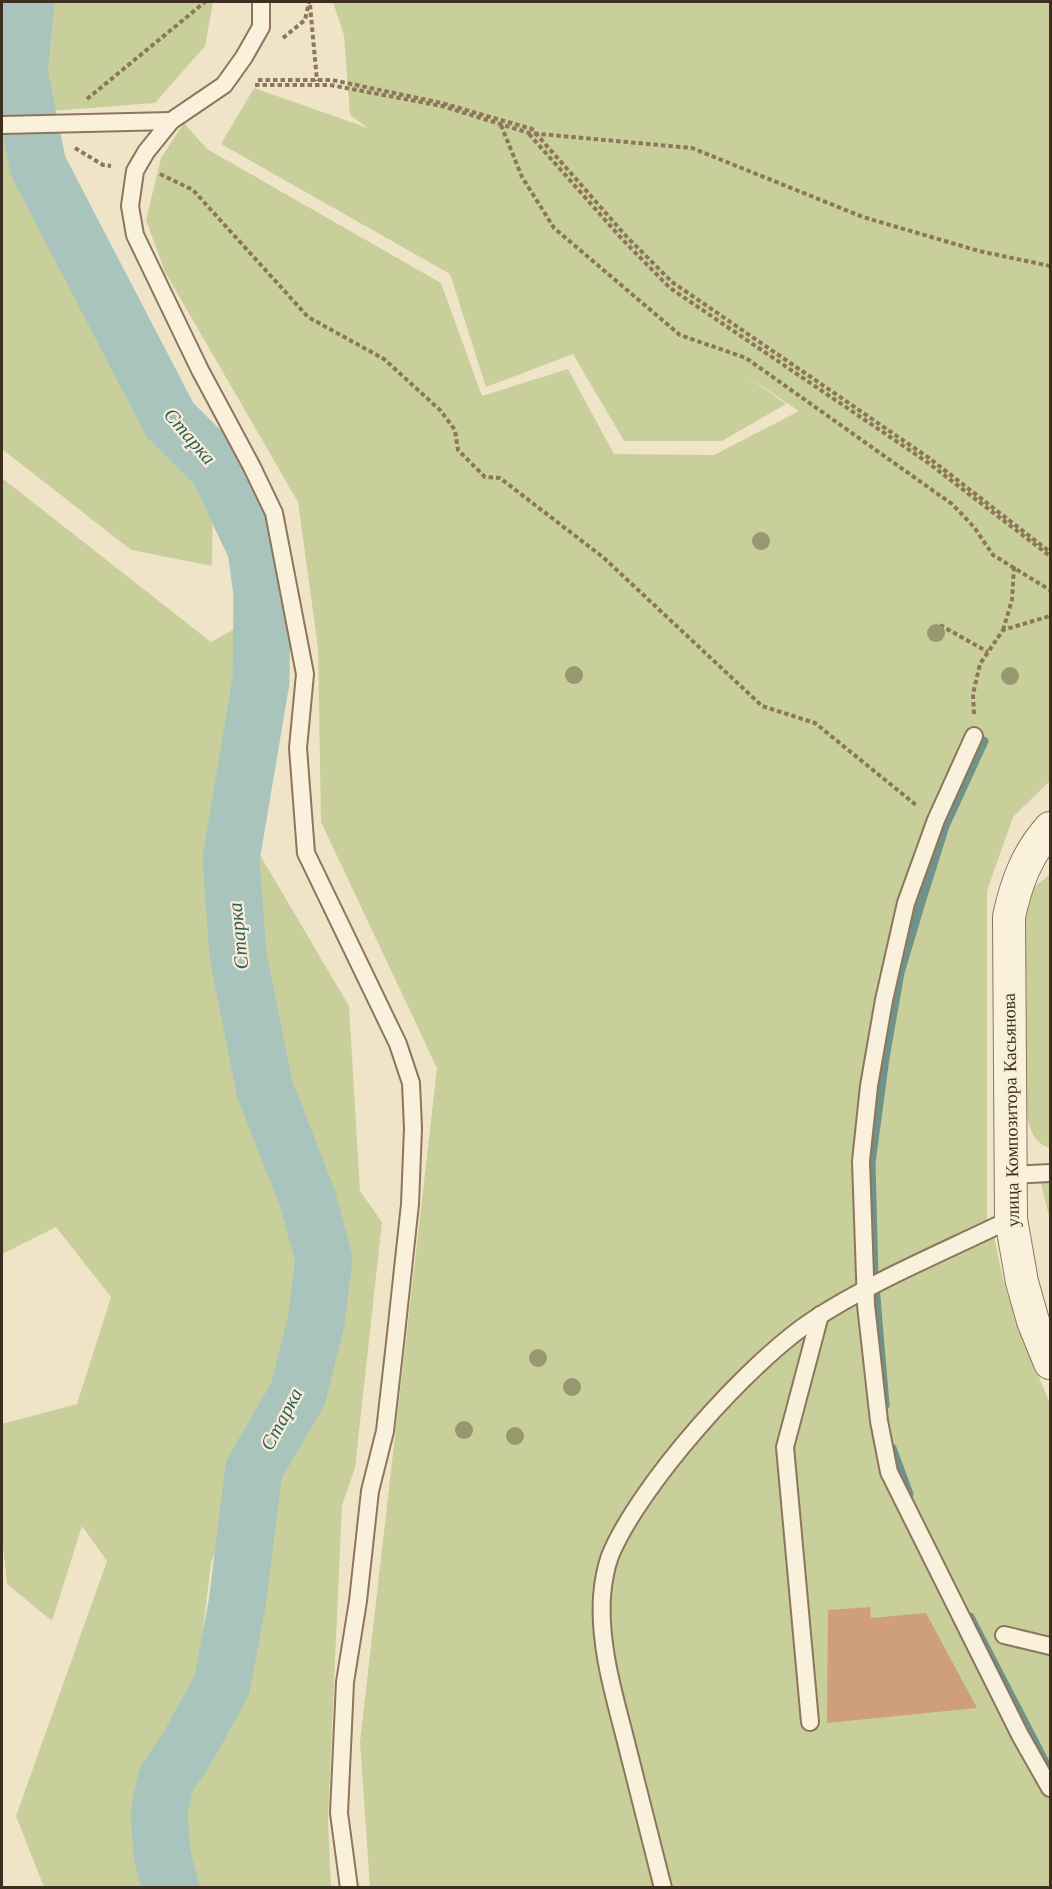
<svg xmlns="http://www.w3.org/2000/svg" width="1052" height="1889" viewBox="0 0 1052 1889" font-family="'Libre Baskerville',serif">
<rect width="100%" height="100%" fill="#f0e4c8"/>
<g fill="#c9cf9b">
<path d="M2,2H213L205,46L155,103L51,111L58,149L82,227L213,479L212,566L131,550L2,449Z"/>
<path d="M333,2H1050V781L1013,817L987,891V1225L990,1238L994,1236L1003,1279L1016,1321L1050,1404V1887H370L360,1742L437,1068L321,822L318,648L298,502L165,272L146,220L161,158L184,123L207,149L441,283L482,396L568,369L614,454L714,455L799,411L743,374L786,404L722,441H624L573,354L486,387L450,274L221,144L254,88L368,128L350,115L344,35Z"/>
<path d="M2,478L211,642L249,621L237,758L257,850L349,1006L360,1191L382,1222L355,1468L342,1505L328,1819L331,1887H187L172,1808L230,1699L268,1469L312,1396L334,1264L319,1212L304,1232L309,1289L272,1412L211,1563L198,1672L142,1771L146,1887H44L16,1816L107,1561L82,1526L52,1621L7,1584L2,1537V1424L77,1404L111,1297L56,1227L2,1254Z"/>
<path d="M1050,874V1148C1035,1144 1031,1132 1027,1117L1025,920L1033,888Z"/>
<path d="M1036,1163L1050,1182V1220Z"/>
</g>
<g fill="none" stroke-linecap="round" stroke-linejoin="round">
<g stroke="#6f938a" stroke-width="9">
<path d="M885,1405L874,1274L871,1163L885,1058L900,973L919,909L945,826L984,741"/>
<path d="M892,1448L909,1494"/>
<path d="M970,1617L1050,1772"/>
</g>
<path stroke="#a9c4bc" stroke-width="57" d="M26,2L19,71L38,166L170,420L218,468L256,549L262,594L261,681L231,859L238,955L265,1090L307,1197L324,1259L316,1322L298,1394L254,1469L237,1604L222,1685L189,1745L166,1780L159,1812L162,1854L171,1888"/>
</g>
<path fill="#cf9f7d" d="M870,1607L871,1618L926,1613L977,1708L827,1723L828,1610Z"/>
<g fill="none" stroke-linecap="round" stroke-linejoin="round">
<defs>
<g id="service">
<path d="M261,2V27L244,57L224,85L171,121L146,152L135,171L130,206L135,235L200,370L252,467L274,513L305,674L298,748L306,853L398,1044L411,1083L413,1128L410,1204L395,1343L385,1431L370,1491L358,1601L345,1682L339,1813L349,1888"/>
<path d="M2,125L171,121"/>
<path d="M974,736L936,820L906,903L884,1000L869,1086L861,1161L866,1305L879,1421L889,1472L1020,1735L1050,1788"/>
<path d="M1009,1175L1050,1173"/>
<path d="M1004,1635L1050,1646"/>
<path d="M810,1722L785,1447L820,1315"/>
<path d="M663,1888C650,1838 638,1788 625,1738C613,1691 599,1645 602,1596C603,1584 606,1567 610,1556C639,1485 749,1362 813,1320C870,1282 948,1250 1011,1219"/>
</g>
<path id="minor" d="M1050,828C1027,854 1016,883 1009,917L1011,1219L1022,1282L1033,1321L1050,1363"/>
</defs>
<use href="#service" stroke="#8d765c" stroke-width="20"/>
<use href="#minor" stroke="#8d765c" stroke-width="34"/>
<g stroke="#8d765c" stroke-width="4" stroke-dasharray="4.5 3" stroke-linecap="butt">
<path d="M310,5L317,81"/>
<path d="M283,38L305,20L309,2"/>
<path d="M258,80H332L442,103L532,129L626,236L672,282L929,458L1050,552"/>
<path d="M255,85H330L442,106L529,133L692,148L863,217L979,251L1050,266"/>
<path d="M87,99L205,2"/>
<path d="M501,125L522,177L554,228L680,335L746,358L952,504L974,527L993,555L1050,590"/>
<path d="M529,134L622,239L670,288L927,462L1050,556"/>
<path d="M75,148L103,165L111,166"/>
<path d="M160,174L193,190L308,317L384,359L440,410L455,430L458,450L485,477L500,478L604,558L762,706L815,723L916,805"/>
<path d="M940,625L988,652"/>
<path d="M1003,630L1012,600L1014,567"/>
<path d="M974,714L973,694L980,664L1003,630L1050,616"/>
</g>
<use href="#service" stroke="#faf1dc" stroke-width="16"/>
<use href="#minor" stroke="#faf1dc" stroke-width="32"/>
</g>
<g fill="#96986f">
<circle cx="761" cy="541" r="9"/>
<circle cx="936" cy="633" r="9"/>
<circle cx="574" cy="675" r="9"/>
<circle cx="1010" cy="676" r="9"/>
<circle cx="538" cy="1358" r="9"/>
<circle cx="572" cy="1387" r="9"/>
<circle cx="464" cy="1430" r="9"/>
<circle cx="515" cy="1436" r="9"/>
</g>
<g text-anchor="middle" dominant-baseline="central" stroke-width="4.5" stroke-linejoin="round" paint-order="stroke">
<g font-size="18" fill="#3d2e20" stroke="#f7eed8">
<text transform="translate(1011 1110) rotate(-91)">улица Композитора Касьянова</text>
</g>
<g font-size="20" font-style="italic" fill="#2f5d5a" stroke="#f7eed8">
<text transform="translate(190 436) rotate(49)">Старка</text>
<text transform="translate(238 936) rotate(-96)">Старка</text>
<text transform="translate(281 1419) rotate(-62)">Старка</text>
</g>
</g>
<rect width="1052" height="1889" fill="none" stroke="#3d2e20" stroke-width="6"/>
</svg>
